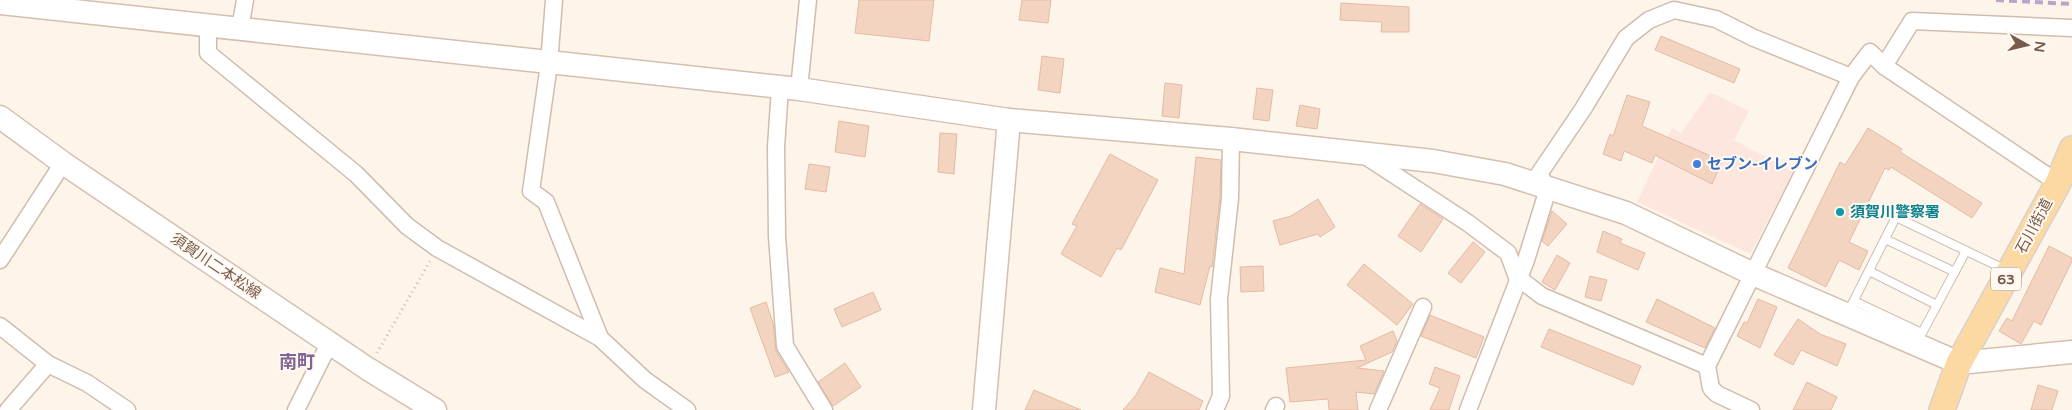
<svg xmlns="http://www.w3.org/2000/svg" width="2072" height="410" viewBox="0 0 2072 410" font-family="'Varela Round','Noto Sans JP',sans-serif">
<rect width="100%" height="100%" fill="#fdf5ea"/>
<path fill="#fde6de" d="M1710,92L1749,111L1734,140L1794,172L1750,254L1637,202L1672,128L1681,133Z"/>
<g fill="#f3d4c1" stroke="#e6baa1">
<path d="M859,0H934L929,41L855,33Z"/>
<path d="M1022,0H1051L1048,23L1019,20Z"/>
<path d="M1341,3L1409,7V32H1381L1382,22L1340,20Z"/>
<path d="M1661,36L1740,69L1734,83L1655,50Z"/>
<path d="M1042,56L1064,59L1060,93L1038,90Z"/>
<path d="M1165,83L1182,85L1179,118L1162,116Z"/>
<path d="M1257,88L1273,90L1269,121L1253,119Z"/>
<path d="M1627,95L1650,102L1642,126L1722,161L1712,184L1655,155L1652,163L1624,151L1621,161L1603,154L1610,134L1613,136Z"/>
<path d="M1300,105L1320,109L1317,129L1296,126Z"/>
<path d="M839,121L869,126L865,157L835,152Z"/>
<path d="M1868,128L1902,149L1900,152L1982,203L1972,218L1891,167L1889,170L1885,168L1849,242L1868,251L1859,270L1839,260L1826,287L1788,268L1840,162L1845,165Z"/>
<path d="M940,133L957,134L954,174L938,172Z"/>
<path d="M1110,154L1158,180L1121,250L1117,248L1101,277L1061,254L1077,226L1072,224Z"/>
<path d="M1196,157L1221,160L1220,197L1212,267L1210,266L1200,305L1155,292L1160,268L1184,274Z"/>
<path d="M809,164L830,167L826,192L805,189Z"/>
<path d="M1318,199L1335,227L1320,237L1318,234L1280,245L1273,221L1291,216Z"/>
<path d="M1420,204L1443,219L1421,252L1398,236Z"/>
<path d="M1552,211L1567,224L1548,246L1542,241Z"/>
<path d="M1603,231L1622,239L1620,243L1645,253L1638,270L1597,252Z"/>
<path d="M1473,242L1485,252L1461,283L1448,273Z"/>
<path d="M2049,246L2072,258V261L2041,325L2034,321L2021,344L1999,331L2007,318L2012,321Z"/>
<path d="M1557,255L1570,263L1555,290L1542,282Z"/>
<path d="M1364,264L1413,304L1397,325L1347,285Z"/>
<path d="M1263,266L1264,291L1241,292L1240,267Z"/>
<path d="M1590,276L1607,280L1601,301L1585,297Z"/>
<path d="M873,292L881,310L842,327L834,309Z"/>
<path d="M1657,299L1715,328L1705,348L1646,322Z"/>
<path d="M1758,299L1777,307L1760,348L1737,336L1744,322L1747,323Z"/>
<path d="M766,302L773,323L776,351L789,372L775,377L750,308Z"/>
<path d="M1430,315L1484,337L1476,358L1421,336Z"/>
<path d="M1798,319L1820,334L1846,344L1837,366L1801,350L1793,365L1774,355Z"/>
<path d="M1549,329L1641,366L1633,385L1541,347Z"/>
<path d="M1393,331L1397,341L1392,352L1357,368L1384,371L1374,394L1356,392L1358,410H1329L1328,399L1290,402L1286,368L1366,360L1360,346Z"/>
<path d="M845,363L861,387L833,406L818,382Z"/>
<path d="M1435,367L1460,376L1449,410H1430L1440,388L1429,384Z"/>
<path d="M1149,372L1203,401L1199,410H1123L1136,395Z"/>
<path d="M1807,382L1837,397L1831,410H1793Z"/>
<path d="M2038,385L2058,391L2052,410H2031Z"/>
<path d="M1034,390L1081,410H1025Z"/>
</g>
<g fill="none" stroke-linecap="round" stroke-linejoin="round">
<defs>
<g id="lane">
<path d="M1885,239L1955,272"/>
<path d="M1869,271L1937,305"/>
<path d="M1854,301L1922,333L1966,251"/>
<path d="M1848,312L1896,217L2006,270"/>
</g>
<g id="street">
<path d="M554,0L549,64L531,191L546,202L600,338"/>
<path d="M208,26V53L356,174L407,226L437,248L600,338L645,380L687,410"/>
<path d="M240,29L245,0"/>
<path d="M1884,66L2058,183"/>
<path d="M780,88L776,147L777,236L785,346L824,410"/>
<path d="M799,89L808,0"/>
<path d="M1364,155L1468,223L1508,253L1517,277L1542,296L1707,366"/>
<path d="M0,260L63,163"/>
<path d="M0,326L48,364L87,383L127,410"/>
<path d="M8,410L48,364"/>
<path d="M296,410L330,342"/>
<path d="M1215,410L1221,396L1219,299L1230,198L1231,139"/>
<path d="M1274,410L1276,406"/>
<path d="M1378,410L1423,307"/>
<path d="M1468,410L1526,260L1548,189L1539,174L1583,109L1626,38L1649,20L1674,10L1716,19L1754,38L1851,77"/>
<path d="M1751,410L1717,394L1711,388L1707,366L1851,77L1870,52L1884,66L1912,21L2072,28"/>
</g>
<g id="secondary">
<path d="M0,3L799,89L1009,120L1231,139L1433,161L1505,174L1626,213L1753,274L1959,363L2072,352"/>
<path d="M0,117L63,163L368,369L435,410"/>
<path d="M984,410L1009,120"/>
</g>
<path id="primary" d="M1942,410L1959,363L2058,183L2072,149"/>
</defs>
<use href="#lane" stroke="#d0bdae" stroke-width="10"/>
<use href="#street" stroke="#d0bdae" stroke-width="19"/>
<use href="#secondary" stroke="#d6bfae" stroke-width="25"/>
<use href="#primary" stroke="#d9d1cd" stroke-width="28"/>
<path stroke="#d9b7a3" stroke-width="3" stroke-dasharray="1 4" stroke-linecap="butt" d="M377,353L430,261"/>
<use href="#lane" stroke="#fff" stroke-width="8"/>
<use href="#street" stroke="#fff" stroke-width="16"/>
<use href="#secondary" stroke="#fff" stroke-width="22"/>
<use href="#primary" stroke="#fcd9a2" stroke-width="25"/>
<path stroke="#b8a6c8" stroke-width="4" stroke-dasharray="8 5" stroke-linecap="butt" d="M1996,0L2072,4"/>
</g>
<circle fill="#3f7fe0" stroke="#fff9f1" stroke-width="2" cx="1697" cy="164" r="5"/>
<circle fill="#0f9aa8" stroke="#fff9f1" stroke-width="2" cx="1840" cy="212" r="5"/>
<g text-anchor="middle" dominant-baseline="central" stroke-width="4" stroke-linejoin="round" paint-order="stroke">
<rect fill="#fff9f1" stroke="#a18a7e" stroke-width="1" x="1991" y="267.5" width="30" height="23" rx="4"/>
<g font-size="14" font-weight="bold" fill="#795b4c">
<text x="2006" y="279">63</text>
</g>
<g font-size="15" font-weight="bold" fill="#366cbe" stroke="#fff9f1" text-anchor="start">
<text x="1707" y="164">セブン-イレブン</text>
</g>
<g font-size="15" font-weight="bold" fill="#0d838f" stroke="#fff9f1" text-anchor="start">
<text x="1850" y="212">須賀川警察署</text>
</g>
<g font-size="15" fill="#795b4c" stroke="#fff9f1">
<text transform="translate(2034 226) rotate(-62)">石川街道</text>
<text transform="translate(216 266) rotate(34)">須賀川二本松線</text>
</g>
<g font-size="18" font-weight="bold" fill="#836495" stroke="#fff9f1">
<text x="297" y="362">南町</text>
</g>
</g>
<g transform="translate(2027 45) rotate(98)" stroke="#fff9f1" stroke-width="4" paint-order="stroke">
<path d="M0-4L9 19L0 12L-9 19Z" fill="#795b4c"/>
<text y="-8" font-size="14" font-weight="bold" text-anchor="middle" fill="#795b4c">N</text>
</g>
</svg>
